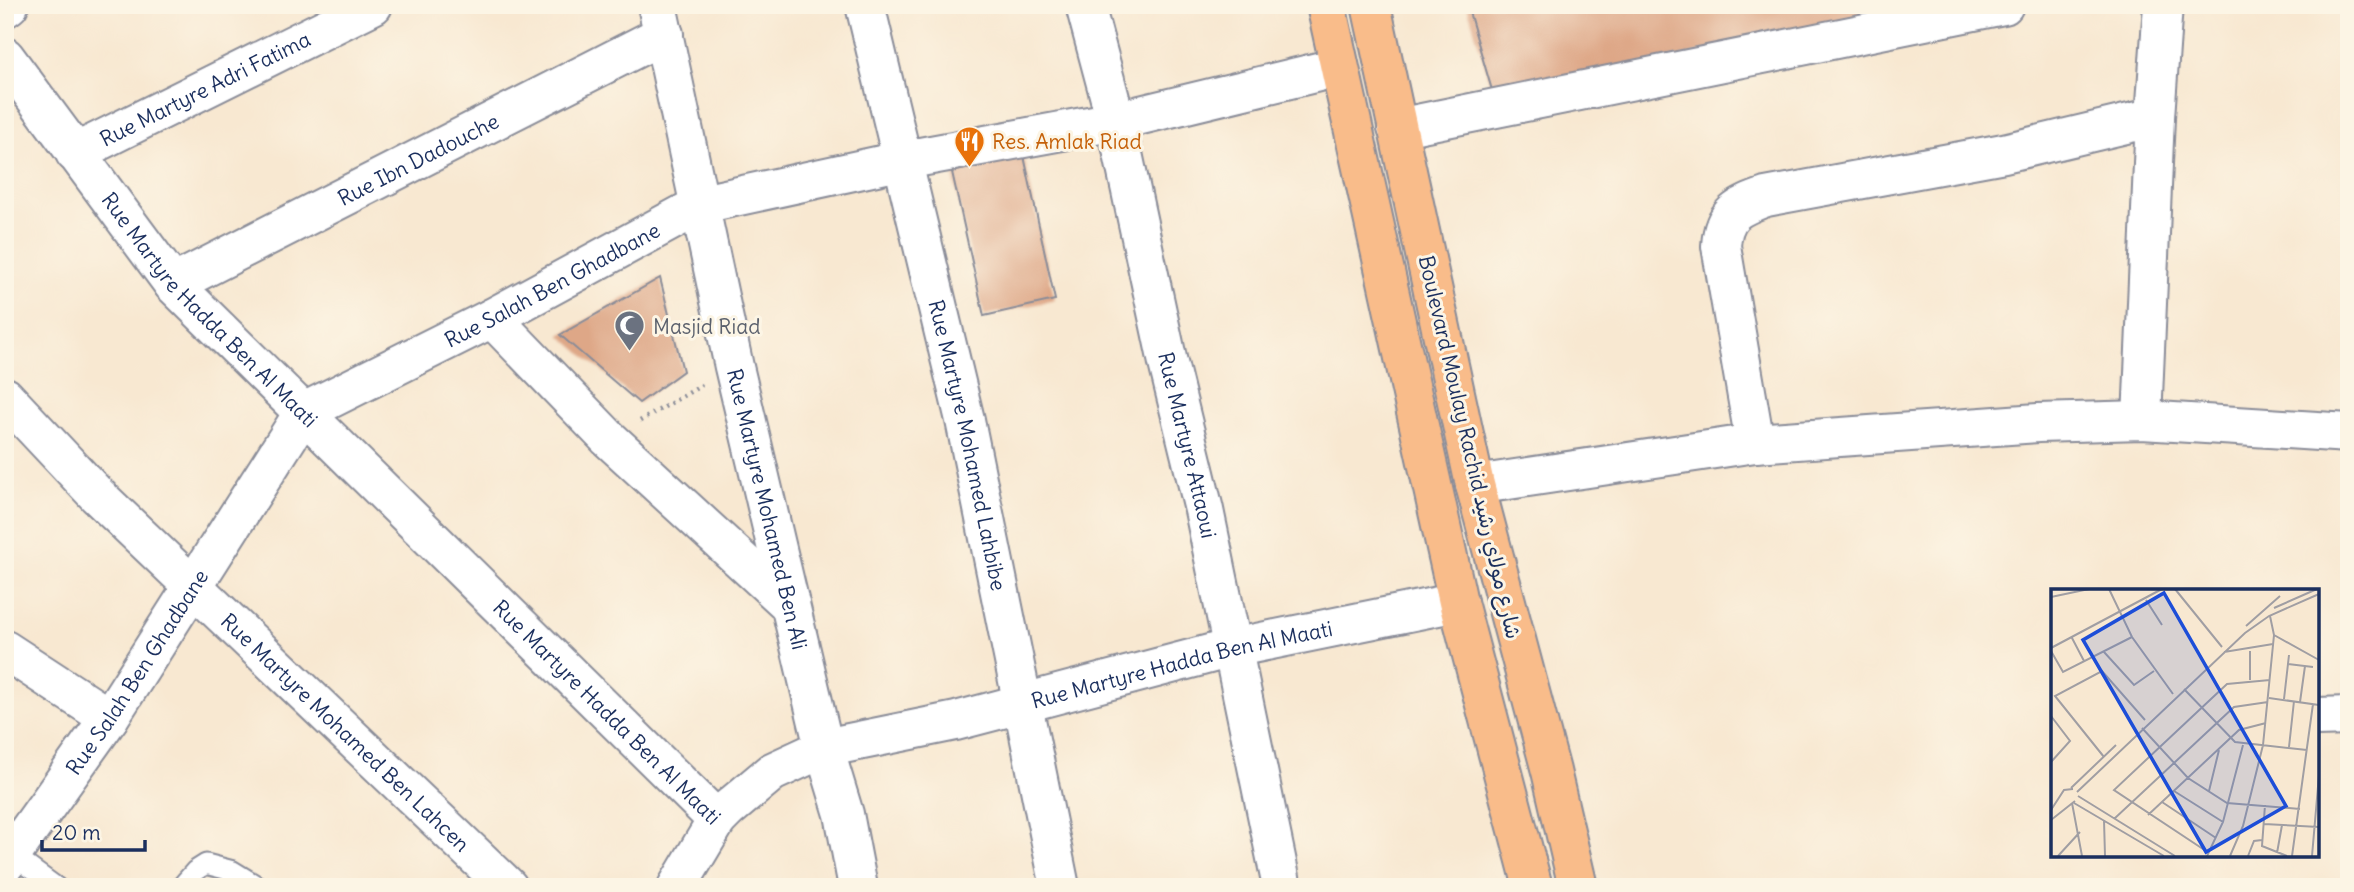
<svg xmlns="http://www.w3.org/2000/svg" width="2354" height="892" viewBox="0 0 2354 892" font-family="Delius,'Playpen Sans Arabic',sans-serif">
<rect width="100%" height="100%" fill="#fcf5e5"/>
<filter id="ink" filterUnits="userSpaceOnUse"><feTurbulence type="fractalNoise" baseFrequency=".0143" numOctaves="2"/><feDisplacementMap in="SourceGraphic" scale="14" xChannelSelector="R" yChannelSelector="G"/><feConvolveMatrix kernelMatrix="1 2 1 2 8 2 1 2 1" color-interpolation-filters="sRGB"/></filter>
<filter id="wash" filterUnits="userSpaceOnUse"><feTurbulence type="fractalNoise" baseFrequency=".00686" numOctaves="4" result="noise"/><feDisplacementMap in="SourceGraphic" scale="28" xChannelSelector="R" yChannelSelector="G"/><feGaussianBlur stdDeviation="1.57" result="paint"/><feColorMatrix in="noise" values="0 0 0 0 0 0 0 0 0 0 0 0 0 0 0 0 0 1.4 0 .05"/><feComposite in="paint" operator="in"/></filter>
<g filter="url(#wash)">
<rect width="100%" height="100%" fill="#f8e8d1"/>
<g id="blocks">
<g fill="#dea787">
<path d="M1467,5H1920L1494,97Z"/>
<path d="M1024,156L1055,300L984,316L952,172Z"/>
<path d="M660,278L683,371L639,403L560,335Z"/>
</g>
</g>
</g>
<g filter="url(#ink)">
<use href="#blocks" fill-opacity="0" stroke="#8a8c98" stroke-width="2"/>
<g fill="none" stroke-linecap="round" stroke-linejoin="round">
<defs>
<g id="lane">
<path d="M12,855L56,887"/>
<path d="M181,887L195,871L206,864L233,871L259,887"/>
</g>
<g id="street">
<path id="s1" d="M657,5L734,367L824,748L844,814L858,887"/>
<path id="s2" d="M865,5L965,420L1060,887"/>
<path id="s3" d="M1085,5L1116,121L1168,363L1204,510L1282,887"/>
<path d="M5,8L9,5"/>
<path id="s4" d="M5,57L173,284L717,820"/>
<path d="M1397,128L2004,5"/>
<path id="s5" d="M75,153L373,5"/>
<path id="s6" d="M173,284L664,34"/>
<path d="M492,318L608,438L790,605"/>
<path id="s7" d="M5,397L97,495L508,887"/>
<path d="M2142,420L2155,117L2163,5"/>
<path d="M1755,443L1721,246C1723,213 1738,207 1766,197L2004,153L2155,117"/>
<path d="M1475,485L1755,443L2038,423L2142,420L2349,433"/>
<path d="M5,650L109,718"/>
<path d="M2317,717L2349,716"/>
<path id="s8" d="M5,864L109,718L304,412L492,318L702,204L904,160L1116,121L1339,67"/>
<path id="s9" d="M677,887L717,820L728,809L772,772L824,748L956,721L1232,648L1458,602"/>
</g>
<g id="primary">
<path d="M1326,5L1458,602L1533,887"/>
<path d="M1371,5L1475,485L1551,771L1578,887"/>
</g>
</defs>
<use href="#lane" stroke="#8a8c98" stroke-width="23"/>
<use href="#street" stroke="#8a8c98" stroke-width="42"/>
<use href="#primary" stroke="#8a8c98" stroke-width="42"/>
<path stroke="#8a8c98" stroke-width="4.5" stroke-dasharray="2 5" stroke-linecap="butt" d="M640,421L702,385"/>
<use href="#lane" stroke="#fff" stroke-width="19"/>
<use href="#street" stroke="#fff" stroke-width="38"/>
<use href="#primary" stroke="#f9bc8a" stroke-width="38"/>
</g>
</g>
<defs>
<symbol id="restaurant-pin" viewBox="-11 -11 22 30"><path d="M0 17L-7.5 6A9.5 9.5 0 1 1 7.5 6Z" fill="#e8710a" stroke="#fcf5e5"/><path d="M-5-6h1v4h1v-4h1v4h1v-4h1v5L-1.5 .5V6h-2V.5L-5-1ZM5-6V6H3V1.5H1.5Q1.5-4 5-6Z" fill="#fff"/></symbol>
<symbol id="mosque-pin" viewBox="-11 -11 22 30"><path d="M0 17L-7.5 6A9.5 9.5 0 1 1 7.5 6Z" fill="#6b7280" stroke="#fcf5e5"/><path d="M3.5-4.9A6 6 0 1 0 3.5 4.9A5 5 0 1 1 3.5-4.9Z" fill="#fff"/></symbol>
</defs>
<g fill-rule="evenodd">
<use href="#restaurant-pin" x="952" y="124" width="35" height="47"/>
<use href="#mosque-pin" x="612" y="308" width="35" height="47"/>
</g>
<g text-anchor="middle" dominant-baseline="central" stroke-width="6" stroke-linejoin="round" paint-order="stroke">
<g font-size="21" fill="#1b2f5e" stroke="#fcf5e5">
<text stroke="none"><textPath href="#s5" startOffset="145">Rue Martyre Adri Fatima</textPath></text>
<text stroke="none"><textPath href="#s6" startOffset="275">Rue Ibn Dadouche</textPath></text>
<text stroke="none"><textPath href="#s8" startOffset="821">Rue Salah Ben Ghadbane</textPath></text>
<text stroke="none"><textPath href="#s4" startOffset="326">Rue Martyre Hadda Ben Al Maati</textPath></text>
<text stroke="none"><textPath href="#s2" startOffset="452">Rue Martyre Mohamed Lahbibe</textPath></text>
<text stroke="none"><textPath href="#s3" startOffset="452">Rue Martyre Attaoui</textPath></text>
<text transform="translate(1470 447) rotate(77)">Boulevard Moulay Rachid شارع مولاي رشيد</text>
<text stroke="none"><textPath href="#s1" startOffset="516">Rue Martyre Mohamed Ben Ali</textPath></text>
<text stroke="none"><textPath href="#s9" startOffset="576">Rue Martyre Hadda Ben Al Maati</textPath></text>
<text stroke="none"><textPath href="#s8" startOffset="233">Rue Salah Ben Ghadbane</textPath></text>
<text stroke="none"><textPath href="#s4" startOffset="892">Rue Martyre Hadda Ben Al Maati</textPath></text>
<text stroke="none"><textPath href="#s7" startOffset="478">Rue Martyre Mohamed Ben Lahcen</textPath></text>
</g>
<g font-size="21" fill="#c56008" stroke="#fcf5e5" text-anchor="start">
<text x="992" y="141">Res. Amlak Riad</text>
</g>
<g font-size="21" fill="#5b616d" stroke="#fcf5e5" text-anchor="start">
<text x="653" y="326">Masjid Riad</text>
</g>
</g>
<g transform="translate(2051 589)">
<rect width="268" height="268" fill="#f8e8d1"/>
<path fill="none" stroke="#a09ea3" stroke-width="2" d="M58,0L81,48L122,105M124,0L171,58M0,8L38,0M95,11L111,36M223,19L266,0M195,37L229,7M223,46L268,71M21,49L33,72M0,59L111,0M0,62L12,83L81,48M53,63L83,96L103,82M173,63L222,55M237,75L262,78M199,91V62M133,100L184,153L256,161M218,109L268,116M233,110L238,66M249,113L254,77M0,127L19,152L0,173M91,139L137,189L176,214L249,220M238,158L243,112M53,168L4,107L51,82L94,131M20,199L65,156M123,202L172,233M158,202L168,161M26,203L194,44L218,27L268,5M27,207L124,267M111,213L165,249M21,214L31,267M23,214L113,267M214,216L211,257L236,267M0,221L13,201L22,200M97,226L188,141L215,134M63,230L183,118L217,113M0,231L24,212M53,231L54,267M213,235L268,238M158,264L63,201L176,95L219,91M226,264L231,236M7,267L29,243M156,267L172,233L192,156M179,267L192,237L212,156L223,46L219,27M197,267L203,252L211,251M241,267L262,115M261,267L268,186"/>
<path fill="#1d4ed8" fill-opacity="0.15" stroke="#1d4ed8" stroke-width="3.5" d="M113,4L235,217L155,263L32,51Z"/>
<rect width="268" height="268" fill="none" stroke="#1b2f5e" stroke-width="3.5"/>
</g>
<rect width="2354" height="892" fill="none" stroke="#fcf5e5" stroke-width="28"/>
<path d="M42 840v10h103v-10" fill="none" stroke="#1b2f5e" stroke-width="3.5"/>
<text x="52" y="840" font-size="21" fill="#1b2f5e" stroke="#fcf5e5" stroke-width="5" paint-order="stroke">20 m</text>
</svg>
